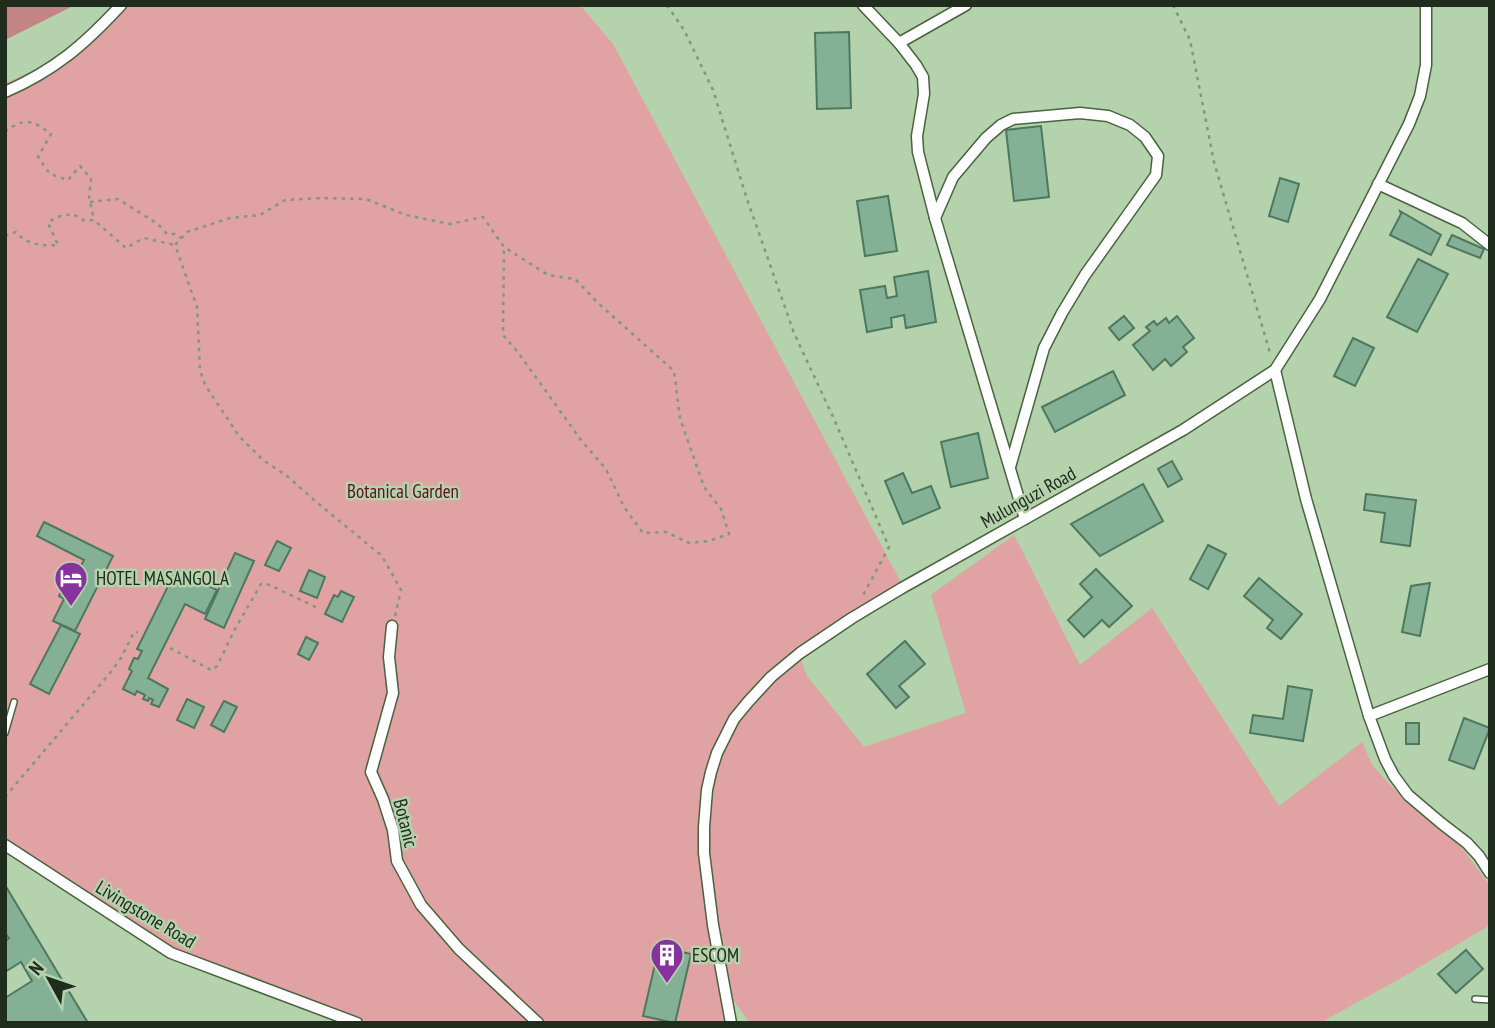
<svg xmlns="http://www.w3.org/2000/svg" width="1495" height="1028" viewBox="0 0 1495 1028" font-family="'PT Sans Narrow',sans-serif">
<rect width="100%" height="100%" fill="#b4d2ab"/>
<path fill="#e0a2a2" d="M113,5H580L613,44L902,584L796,648L807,676L864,747L966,713L931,595L1014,535L1080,665L1152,608L1279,806L1362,742L1373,766L1392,787L1437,822L1463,849L1490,886V925L1401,978L1320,1023H750L720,982L725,1023H362L172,955L5,840V740L7,731L5,709V83L67,56Z"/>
<path fill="#c48384" d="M5,5H75L5,40Z"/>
<g fill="#84b196" stroke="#4d7860" stroke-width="2">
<path d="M849,32L851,108L817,109L815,33Z"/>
<path d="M1041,126L1049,197L1014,201L1006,130Z"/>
<path d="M1280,178L1299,184L1288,222L1269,216Z"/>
<path d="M888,196L897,251L865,256L857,201Z"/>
<path d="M1400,211L1441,235L1431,255L1390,235L1401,214Z"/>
<path d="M1452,235L1484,249L1480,258L1447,245Z"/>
<path d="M1418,259L1448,274L1417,332L1387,317Z"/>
<path d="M928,271L936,322L906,328L904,315L891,318L892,327L867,332L860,290L885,286L887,298L897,296L894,277Z"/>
<path d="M1124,316L1134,328L1119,340L1109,328Z"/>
<path d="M1177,316L1194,338L1183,347L1187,352L1171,366L1165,359L1153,370L1133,345L1150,331L1146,327L1154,321L1157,325L1166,318L1169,323Z"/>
<path d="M1353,338L1374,348L1355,386L1334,376Z"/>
<path d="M1113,371L1125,395L1055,432L1042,407Z"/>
<path d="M978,433L988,478L951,487L941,442Z"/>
<path d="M1172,461L1182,479L1168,487L1158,469Z"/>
<path d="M903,473L912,493L931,486L940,508L903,524L885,481Z"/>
<path d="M1143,484L1163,521L1100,556L1071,524Z"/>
<path d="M1366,494L1416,500L1410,546L1381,542L1385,513L1364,510Z"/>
<path d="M44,522L113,556L75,631L53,621L64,599L59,596L65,584L70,587L84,560L37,536Z"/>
<path d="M277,541L291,548L279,571L265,565Z"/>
<path d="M1208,545L1226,554L1208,589L1190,579Z"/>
<path d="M235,553L254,561L224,628L205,619Z"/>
<path d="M1096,569L1132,606L1109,627L1102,620L1084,637L1068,620L1092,597L1080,584Z"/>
<path d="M176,570L217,590L205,614L185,604L148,678L168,689L159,707L151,704L153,700L149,698L148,701L143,699L145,695L137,691L135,695L123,689L132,671L129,669L134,658L138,659L142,651L137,649Z"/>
<path d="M309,570L325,577L317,598L300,591Z"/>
<path d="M1259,578L1302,614L1281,639L1267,628L1273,620L1244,596Z"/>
<path d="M1430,583L1420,636L1402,632L1411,586Z"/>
<path d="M341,591L354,597L342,622L325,614L334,595L338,597Z"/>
<path d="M61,625L80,634L49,694L30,684Z"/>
<path d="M306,637L318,643L309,660L298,654Z"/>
<path d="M905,641L925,664L899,686L909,697L896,708L867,674Z"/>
<path d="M1288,686L1312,690L1303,741L1250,733L1253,715L1283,719Z"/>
<path d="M187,699L204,707L194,728L177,720Z"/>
<path d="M224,701L237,707L224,732L211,725Z"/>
<path d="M1464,718L1490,728L1474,769L1449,760Z"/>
<rect x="1406" y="723" width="13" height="21"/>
<path d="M5,885L88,1023H5V998L32,981L21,962L5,972V941L9,938L5,933Z"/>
<path d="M659,947L691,954L675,1023L643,1016Z"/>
<path d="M1466,950L1483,969L1456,993L1438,974Z"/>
</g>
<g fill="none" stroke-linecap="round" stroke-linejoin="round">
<defs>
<g id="lane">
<path d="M5,733L14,702"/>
<path d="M1475,999L1490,1000"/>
</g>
<g id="street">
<path d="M863,5L899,43L916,65L923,77L924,94L917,136L918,152L935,218L1025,519"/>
<path d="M899,43L966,5"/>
<path d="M5,92C55,70 84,45 121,5"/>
<path d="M1378,184L1462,223L1490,245"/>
<path d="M935,218L953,177L986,138L1001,125L1013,119L1080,113L1108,116L1130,125L1145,137L1158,156L1156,175L1085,275L1062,313L1044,348L1010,467"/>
<path d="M1275,370L1306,499L1369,716L1385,759L1394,776L1408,795L1441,823L1467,843L1479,856L1490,873"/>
<path d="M392,626L389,657L393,693L371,772L383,799L393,830L397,861L421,905L459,949L538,1023"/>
<path d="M1369,716L1490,669"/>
<path d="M5,845L171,953L357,1023"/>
<path d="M731,1023L713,925L704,853V827L707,790L711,772L717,753L734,719L748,702L771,677L800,653L852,618L902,588L1183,430L1275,370L1320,299L1409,124L1420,96L1426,65V5"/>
</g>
</defs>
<use href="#lane" stroke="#496341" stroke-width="8"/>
<use href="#street" stroke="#496341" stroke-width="13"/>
<g stroke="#81997a" stroke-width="2.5" stroke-dasharray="3.5 5" stroke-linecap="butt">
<path d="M667,5L684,30L713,90L747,199L794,333L834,419L889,547L862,597"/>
<path d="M1173,5L1190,40L1214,162L1270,353"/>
<path d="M5,132C24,117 33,120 51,134L38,157L50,174L68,180L80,166L91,179L89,197L94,220"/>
<path d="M90,202L118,199L158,224L167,234H175L181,238"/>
<path d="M5,236L16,232C27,245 42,246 58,245L48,223L56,217L73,214L85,221L94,220L126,248L144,238L175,245"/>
<path d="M395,616L401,590L382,556L314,500L287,476L263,460L239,436L205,385L200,370L197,307L175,245L187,232L230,218L260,215L285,200L322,198L366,199L406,215L450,224L483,217L504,247L548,275L575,279L598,303L674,371L680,418L704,487L721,509L729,534L709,541L689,543L666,532L643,533L624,507L606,469L581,440L517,351L503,335L504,247"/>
<path d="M170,648L211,670L214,669L217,666L235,629L261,584L265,583L320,609"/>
<path d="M5,797L110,673L121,658L134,632H138"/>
</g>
<use href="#lane" stroke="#fff" stroke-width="5"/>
<use href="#street" stroke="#fff" stroke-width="10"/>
</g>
<defs>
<symbol id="hotel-pin" viewBox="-11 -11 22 30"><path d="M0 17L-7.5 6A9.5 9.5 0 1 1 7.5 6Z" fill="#88329f" stroke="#b4d2ab"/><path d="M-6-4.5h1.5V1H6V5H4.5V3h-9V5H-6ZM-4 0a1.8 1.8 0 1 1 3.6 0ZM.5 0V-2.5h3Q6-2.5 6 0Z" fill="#fff"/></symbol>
<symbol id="building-pin" viewBox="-11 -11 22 30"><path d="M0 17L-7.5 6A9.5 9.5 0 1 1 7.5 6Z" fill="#88329f" stroke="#b4d2ab"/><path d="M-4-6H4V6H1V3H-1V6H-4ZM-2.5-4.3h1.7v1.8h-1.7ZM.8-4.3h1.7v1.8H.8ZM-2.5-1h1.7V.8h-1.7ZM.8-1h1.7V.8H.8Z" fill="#fff"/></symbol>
</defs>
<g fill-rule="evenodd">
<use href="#hotel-pin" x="52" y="559" width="38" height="52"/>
<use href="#building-pin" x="648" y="936" width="38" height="52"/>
</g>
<g text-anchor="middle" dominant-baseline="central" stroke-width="5" stroke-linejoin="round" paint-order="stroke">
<g font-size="19" fill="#5f0f1c" stroke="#b4d2ab">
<text x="403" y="491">Botanical Garden</text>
</g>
<g font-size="19" fill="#202c1d" stroke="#b4d2ab">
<text transform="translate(1028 497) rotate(-29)">Mulunguzi Road</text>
<text transform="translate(406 823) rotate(76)">Botanic</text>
<text transform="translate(146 914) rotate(31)">Livingstone Road</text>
</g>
<g font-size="19" fill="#202c1d" stroke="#b4d2ab" text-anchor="start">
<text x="96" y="578">HOTEL MASANGOLA</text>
<text x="692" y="955">ESCOM</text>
</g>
</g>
<rect width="1495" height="1028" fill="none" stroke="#202c1d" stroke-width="14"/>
<g transform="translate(49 979) rotate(310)" stroke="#b4d2ab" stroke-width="5" paint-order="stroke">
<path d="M0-5L12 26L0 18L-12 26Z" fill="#202c1d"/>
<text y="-10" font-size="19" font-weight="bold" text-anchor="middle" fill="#202c1d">N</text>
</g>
</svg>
